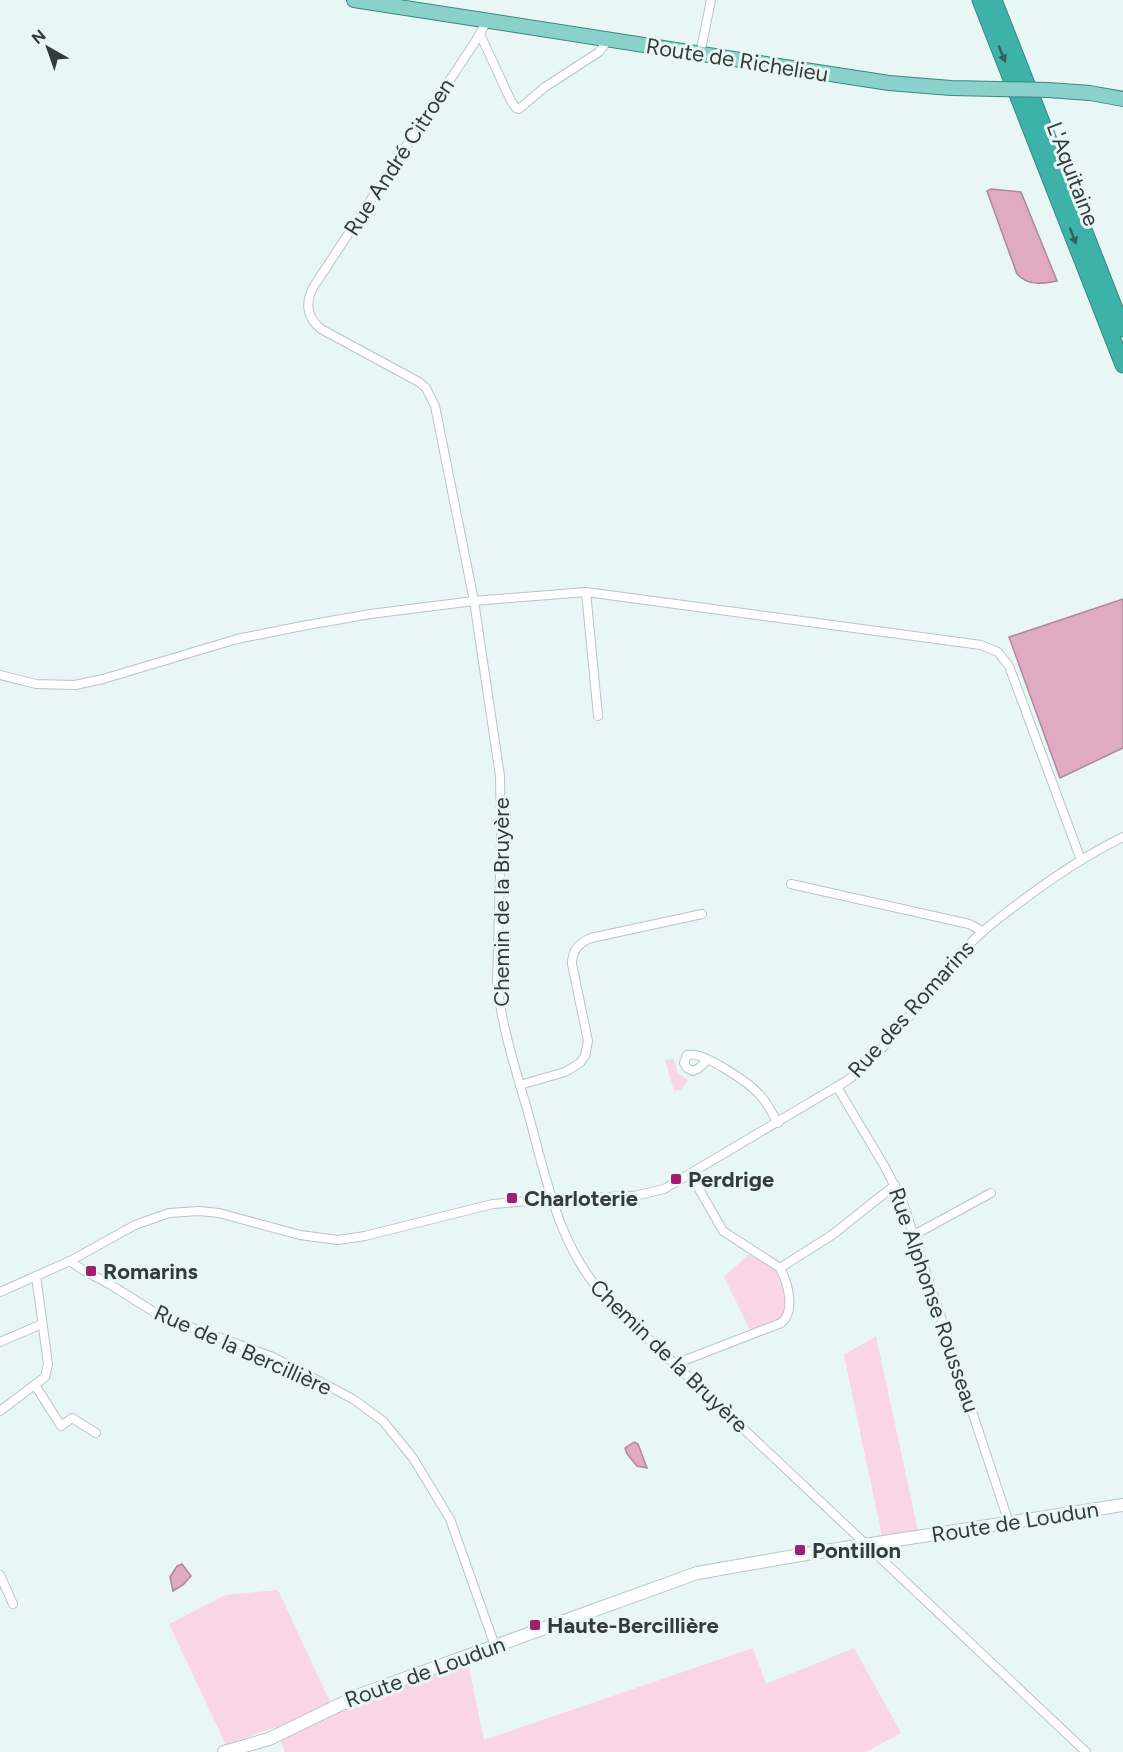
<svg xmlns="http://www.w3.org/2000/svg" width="1123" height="1752" viewBox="0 0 1123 1752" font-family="Figtree,sans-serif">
<rect width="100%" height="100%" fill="#e8f7f5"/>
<g fill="#fad5e6">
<path d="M674,1059L678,1074L688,1080L682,1089L674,1091L665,1060Z"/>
<path d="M749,1254C757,1258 767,1262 774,1268C786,1279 787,1304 783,1318L751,1332L724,1277Z"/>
<path d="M876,1336L918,1531L882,1536L844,1355Z"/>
<path d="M278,1590L332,1706L468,1663L484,1740L753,1648L766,1684L854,1648L901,1733L866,1752H285L275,1727L226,1745L169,1624L226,1595Z"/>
</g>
<g fill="#e0a9c4" stroke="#ad889b" stroke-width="1.5">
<path d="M991,189L1021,192L1057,281C1042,284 1028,286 1017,274L987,191Z"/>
<path d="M1123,599V748L1060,778L1009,637Z"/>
<path d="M634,1442L638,1444L647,1468L637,1466L627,1454L625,1448Z"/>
<path d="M182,1564L191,1576L183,1585L173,1591L170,1577L177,1566Z"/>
</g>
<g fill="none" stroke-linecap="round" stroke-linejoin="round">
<defs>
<g id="street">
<path d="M487,21L475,42L314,286C305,302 306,317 321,329L419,382L426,388L435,406L474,601L500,776L501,836L497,984C502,1027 515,1068 527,1109C547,1180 557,1245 608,1301L1086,1752"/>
<path d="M480,34L511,101L516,108L519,109L545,87L599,52L608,40"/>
<path d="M700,54L711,0"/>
<path d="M586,592L598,716"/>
<path d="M0,675L36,684L75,685L103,679L237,639L302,626L370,614L474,601L586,592L981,645L998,652L1009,666L1081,860"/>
<path d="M791,884L969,924L982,931"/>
<path d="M707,1060L699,1068L693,1071L687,1068L684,1063L687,1055C702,1050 749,1083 760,1095C767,1103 772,1113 778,1123"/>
<path d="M520,1085L565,1072L580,1063L585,1056L588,1041L572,964C572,950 579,943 591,938L702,914"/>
<path d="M837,1087L885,1167L903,1203L1009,1523"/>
<path d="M691,1175L723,1231L780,1268"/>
<path d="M914,1235L991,1193"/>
<path d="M70,1261L83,1270L111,1285L162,1317L273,1357L353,1399L383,1421L413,1458L450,1519L495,1646"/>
<path d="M0,1292L70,1261L135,1225L169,1213L199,1211L219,1213L300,1235L338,1240L365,1236L493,1204L555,1199L634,1196L664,1189L848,1080C892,1045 926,993 963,951C980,932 999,918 1019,903C1052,878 1086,855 1123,837"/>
<path d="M0,1342L42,1324"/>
<path d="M675,1364L781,1323C796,1312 788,1283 780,1268L832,1235L895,1185"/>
<path d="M35,1385L61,1426L72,1418L96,1433"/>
<path d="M0,1411L45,1377L48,1364L36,1276"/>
<path d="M0,1575L13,1604"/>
</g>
<path id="secondary" d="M224,1752L269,1739L362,1694L697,1573L806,1554L1123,1505"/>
<g id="primary">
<path d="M354,0L889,83L951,88L997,89"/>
<path d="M1048,90L1090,93L1123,99"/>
</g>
<g id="highway">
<path d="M980,0L1123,365"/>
<path d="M994,0L1123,329"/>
</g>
</defs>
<use href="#street" stroke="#b7c6c4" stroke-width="10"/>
<use href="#secondary" stroke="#b7c6c4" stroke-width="14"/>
<use href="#primary" stroke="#3a8882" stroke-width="16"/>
<use href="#highway" stroke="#3a8882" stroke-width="17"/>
<use href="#street" stroke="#fff" stroke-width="8"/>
<use href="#secondary" stroke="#fff" stroke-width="12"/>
<use href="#primary" stroke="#8ad1cb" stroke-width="14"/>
<use href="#highway" stroke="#3cb2a8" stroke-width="15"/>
<defs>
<path id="primary-bridge" d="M997,89L1048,90"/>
</defs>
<use href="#primary-bridge" stroke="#3a8882" stroke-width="16" stroke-linecap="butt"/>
<use href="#primary-bridge" stroke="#8ad1cb" stroke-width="14"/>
</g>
<defs><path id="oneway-solid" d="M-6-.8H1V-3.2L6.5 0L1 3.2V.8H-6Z" transform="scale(1.5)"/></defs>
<g fill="#375f5b">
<use href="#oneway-solid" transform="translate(1002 54) rotate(68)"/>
<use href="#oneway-solid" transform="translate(1073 236) rotate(69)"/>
</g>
<g fill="#a01e6f" stroke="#e8f7f5" stroke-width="2">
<rect x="670" y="1173" width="12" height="12" rx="3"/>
<rect x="506" y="1192" width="12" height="12" rx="3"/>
<rect x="85" y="1265" width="12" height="12" rx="3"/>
<rect x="794" y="1544" width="12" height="12" rx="3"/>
<rect x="529" y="1619" width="12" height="12" rx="3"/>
</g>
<g text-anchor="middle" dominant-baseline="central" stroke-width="6" stroke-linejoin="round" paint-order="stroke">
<g font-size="22" fill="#353b3a" stroke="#e8f7f5">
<text transform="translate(737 60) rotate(9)">Route de Richelieu</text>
<text transform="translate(399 157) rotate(-57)">Rue André Citroen</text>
<text transform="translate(1073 174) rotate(69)">L'Aquitaine</text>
<text transform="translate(501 902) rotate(-90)">Chemin de la Bruyère</text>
<text transform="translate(911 1009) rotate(-48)">Rue des Romarins</text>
<text transform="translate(934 1300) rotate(71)">Rue Alphonse Rousseau</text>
<text transform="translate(243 1350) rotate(24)">Rue de la Bercillière</text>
<text transform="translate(669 1356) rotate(44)">Chemin de la Bruyère</text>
<text transform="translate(1015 1522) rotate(-9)">Route de Loudun</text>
<text transform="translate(425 1672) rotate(-20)">Route de Loudun</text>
</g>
<g font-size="22" font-weight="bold" fill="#353b3a" stroke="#e8f7f5" text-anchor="start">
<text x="688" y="1179">Perdrige</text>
<text x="524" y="1198">Charloterie</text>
<text x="103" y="1271">Romarins</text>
<text x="812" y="1550">Pontillon</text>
<text x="547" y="1625">Haute-Bercillière</text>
</g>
</g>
<g transform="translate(48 48) rotate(320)" stroke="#e8f7f5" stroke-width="4.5" paint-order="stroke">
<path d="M0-4.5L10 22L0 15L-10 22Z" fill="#353b3a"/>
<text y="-9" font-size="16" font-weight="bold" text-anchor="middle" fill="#353b3a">N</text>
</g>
</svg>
